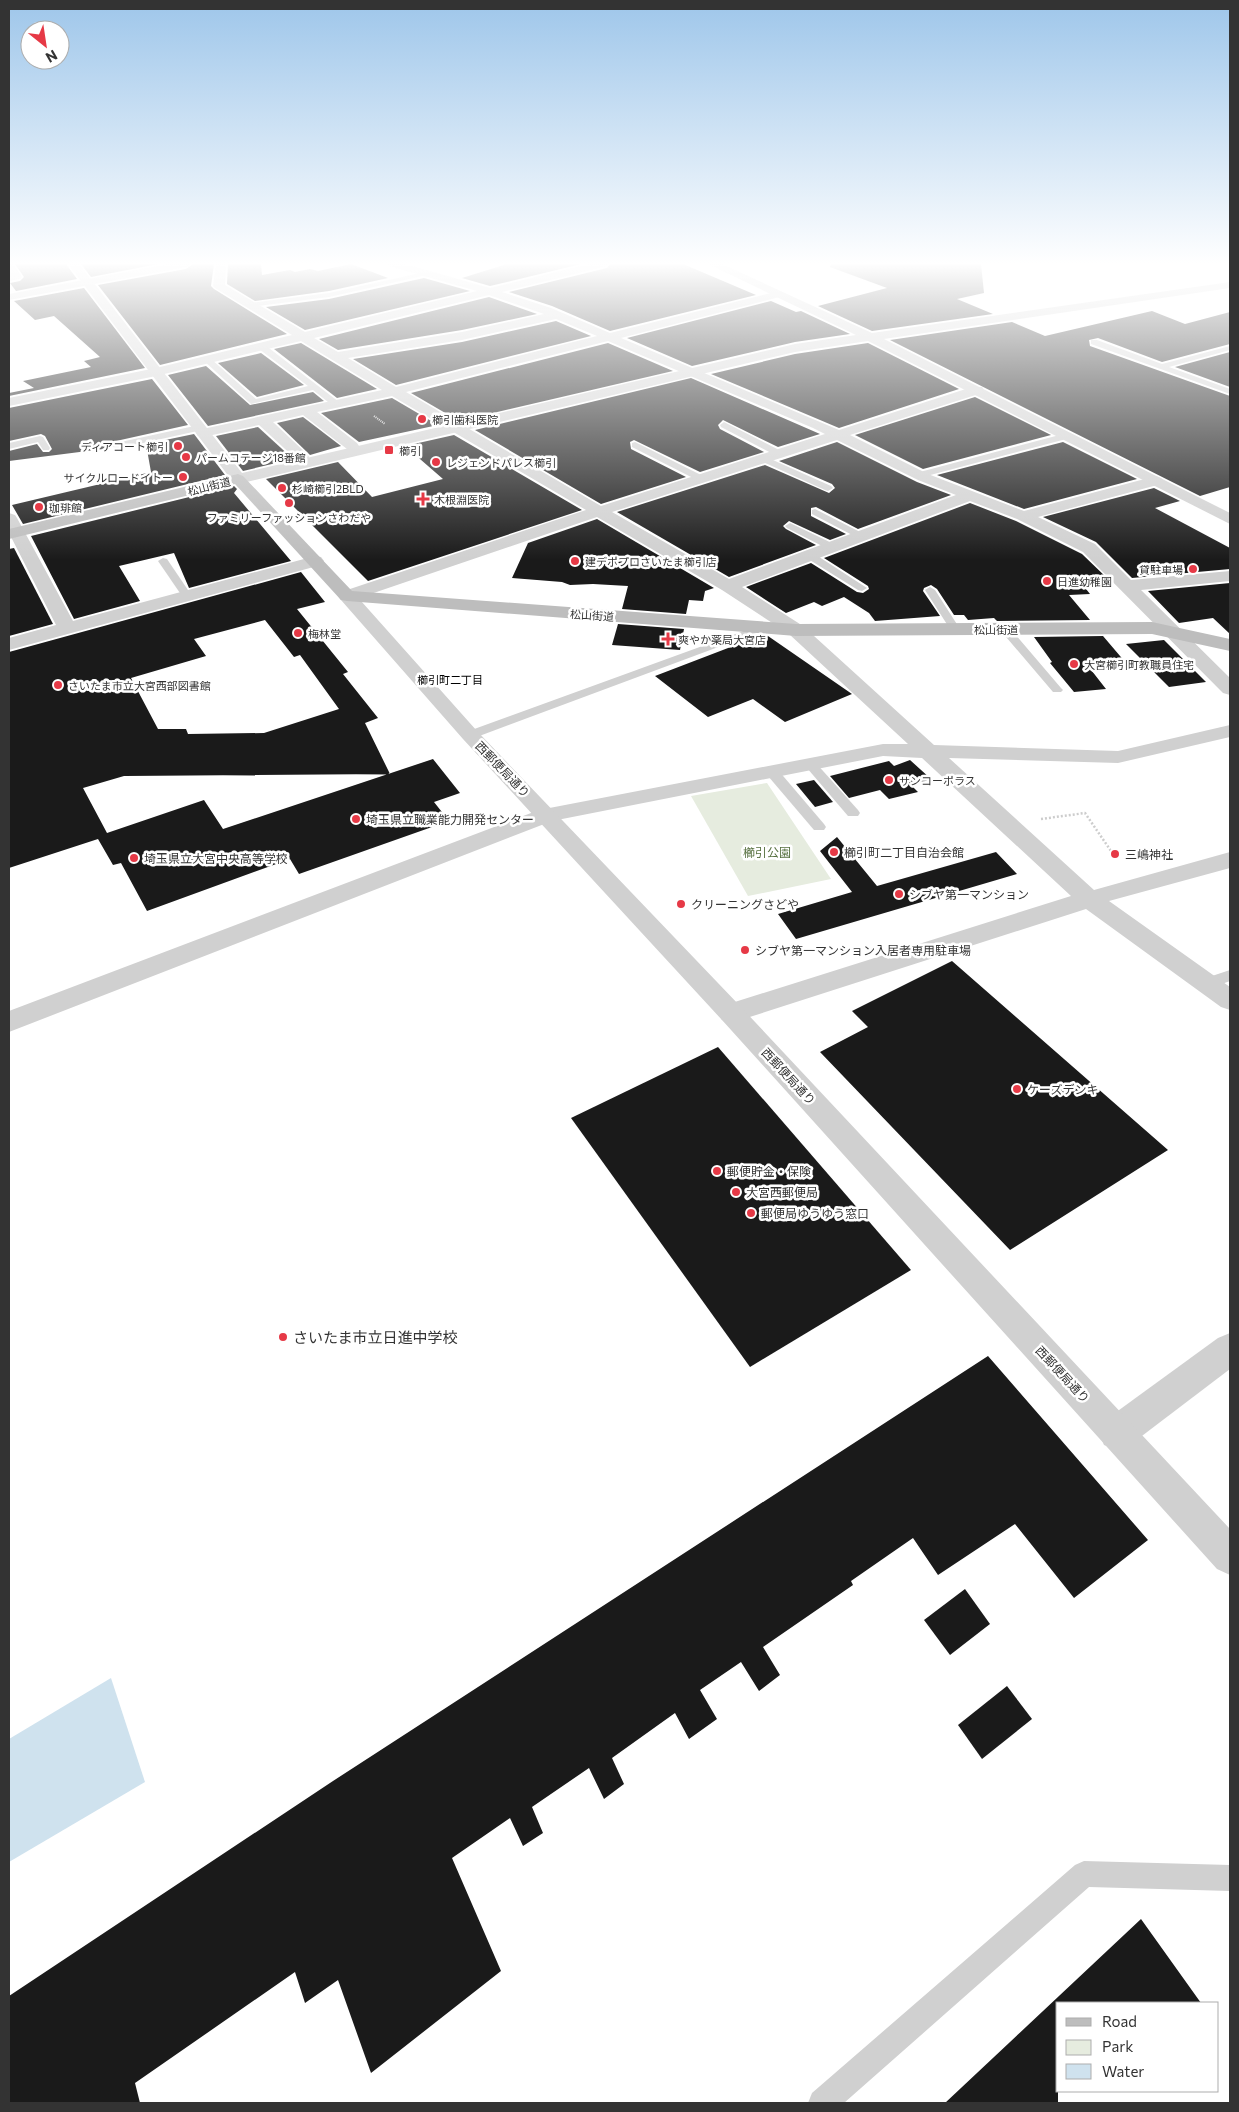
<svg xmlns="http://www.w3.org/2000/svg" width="1239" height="2112" viewBox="0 0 1239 2112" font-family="Commissioner,'Noto Sans JP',sans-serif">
<rect width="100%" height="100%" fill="#fff"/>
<path fill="#e6ecdf" d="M767,783L831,879L748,896L691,796Z"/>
<path fill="#cfe2ee" d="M111,1678L145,1782L9,1862V1739Z"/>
<g fill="#1a1a1a" fill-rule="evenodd">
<path d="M15,264H66L77,279L16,291L10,283L20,281L24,277Z"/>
<path d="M81,264H158L91,277Z"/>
<path d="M193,264H214L211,286L214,289L287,334L160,365L98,285L186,269Z"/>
<path d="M228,264H261L262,275L290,270L295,272L310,269L318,271L351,264L388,278L329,291L255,301L227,284Z"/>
<path d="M507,264H581L490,286L462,278Z"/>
<path d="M610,264H683L756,295L610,331L552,306L509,292L607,268Z"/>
<path d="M831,264H981L984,293L957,299L993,314L872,331L818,306L887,288L830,267Z"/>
<path d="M424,278L470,291L305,330L266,307L329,299Z"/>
<path d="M84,288L145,368L9,396V393L34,388L23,381L91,367L84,361L100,357L54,316L35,320L14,301Z"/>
<path d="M489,297L537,314L462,330L338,350L319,339Z"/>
<path d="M771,301L796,312L801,311L850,334L795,342L692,366L627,338Z"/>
<path d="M1152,311L1185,324L1230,312V344L1162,362L1098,338L1089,340L1090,346L1230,396V487L1200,496L890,340L1012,322L1045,336Z"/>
<path d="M556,321L591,336L396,385L353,359L462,342Z"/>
<path d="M301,343L377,389L337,398L274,349Z"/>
<path d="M608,343L673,371L459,421L411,393Z"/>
<path d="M868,343L959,389L839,428L711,374L795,354Z"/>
<path d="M1230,352V387L1175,367Z"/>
<path d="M261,353L304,385L257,397L218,363Z"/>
<path d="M206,366L250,405L313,392L324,401L208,426L168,375Z"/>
<path d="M691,378L820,434L778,447L723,420L718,425L720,429L764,452L700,472L634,440L630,442L631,449L686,477L601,504L475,430Z"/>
<path d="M152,379L188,425L116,441L111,444V448L9,461V451L37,444L43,452H49L52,449L45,436L41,434L9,441V408Z"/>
<path d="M975,397L1051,435L923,469L855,435Z"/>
<path d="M392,398L438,425L359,442L321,413Z"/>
<path d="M303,417L341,446L310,455L277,423Z"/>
<path d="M258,427L293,459L243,471L216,436Z"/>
<path d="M194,434L225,475L23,524L12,505L151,472L146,444Z"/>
<path d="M454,435L582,510L368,581L266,479L338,462L372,497L443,479L405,446Z"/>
<path d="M837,442L917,482L951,495L858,529L816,507L811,508V516L846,534L830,540L789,521L783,526L786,529L816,545L729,577L617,512L765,465L829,493L835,488L832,484L779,461Z"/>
<path d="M1063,442L1137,479L1024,509L937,475Z"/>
<path d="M234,486L237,489L234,493L291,561L189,588L174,553L119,566L140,601L74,619L31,536Z"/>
<path d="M1154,488L1180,501L1155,508L1230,548V569L1132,578L1096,542L1043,517Z"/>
<path d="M970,503L1016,521L1082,554L1108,579L1079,580L1090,594L1069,595L1090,620L997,621L994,618L968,620L964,615H954L937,589L931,585L924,588L923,591L940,616L875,621L869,613L844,597L822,606L814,602L786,613L746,587L811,563L857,592L863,593L869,589L868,586L824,558Z"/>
<path d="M597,519L714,588L705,591L703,601L689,600L686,614L622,609L628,586L593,584L570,585L562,582L512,578L528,543Z"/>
<path d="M14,548L53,624L9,636V549Z"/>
<path d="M301,572L325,602L297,609L348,672L343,674L378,718L365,723L390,774L124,776L83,788L107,833L204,800L223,829L433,759L460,793L434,802L449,821L299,874L290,859L147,911L121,863L113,865L98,839L9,868V652ZM265,620L294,657L300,655L339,709L264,733L188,734L186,729H158L131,678L206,656L194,639Z"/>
<path d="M1230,583V634L1213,618L1179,623L1148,591Z"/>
<path d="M618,624L684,629L680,650L612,645Z"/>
<path d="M762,635L768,636L852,694L785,722L753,699L708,717L655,676Z"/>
<path d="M1103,636L1126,663L1088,666L1106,689L1074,692L1050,663L1052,662L1034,637Z"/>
<path d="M1164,640L1206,682L1169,687L1126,644Z"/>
<path d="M910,760L931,779L912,786L918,792L889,799L880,790L849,798L830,776L889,761L894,766Z"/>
<path d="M814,780L833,802L815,807L796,784Z"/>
<path d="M837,837L877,886L996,852L1017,874L796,939L778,914L852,892L820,851Z"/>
<path d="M952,961L1168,1150L1010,1250L820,1052L868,1027L852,1011Z"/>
<path d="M718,1047L911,1270L750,1367L571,1118Z"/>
<path d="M988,1356L1148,1540L1074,1598L1015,1524L938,1575L913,1538L851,1581L853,1585L763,1647L780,1675L759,1691L741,1662L700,1690L717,1719L689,1739L675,1713L612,1758L624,1784L604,1799L589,1768L532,1807L543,1833L523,1846L510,1818L452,1858L501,1971L371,2073L338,1980L305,2003L295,1972L135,2083L140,2103H9V1996L333,1781Z"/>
<path d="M965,1589L990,1624L950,1655L924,1620Z"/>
<path d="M1007,1686L1032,1719L982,1759L958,1725Z"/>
<path d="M1141,1919L1201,2003H1058V2103H945Z"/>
</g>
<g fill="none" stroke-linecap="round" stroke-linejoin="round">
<path stroke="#cdcdcd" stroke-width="2" stroke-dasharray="1 1" stroke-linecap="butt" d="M374,416L385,424"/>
<path stroke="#cdcdcd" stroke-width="2.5" stroke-dasharray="2 2" stroke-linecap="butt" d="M1041,819L1085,813L1111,851"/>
<g fill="#d0d0d0" fill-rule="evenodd">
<path d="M425,272L427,273V275L329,297L251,307L248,305L251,303L329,293Z"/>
<path d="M1091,340H1097L1162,364L1230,346V350L1169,367L1230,389V394L1091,344Z"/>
<path d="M259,345H265L339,402V406H333L313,390L251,404L203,360L210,358L256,399L308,386L259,349Z"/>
<path d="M724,422L783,452L784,454L780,457L777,456L721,427L720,425Z"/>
<path d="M199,425L202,426V430L116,449L112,446L116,443Z"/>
<path d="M1067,433L1071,436L1070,438L919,478L914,475L916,473Z"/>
<path d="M40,436L43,437L50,448L49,450H43L38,442L9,449V443Z"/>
<path d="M635,442L705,477L707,479L702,482L699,481L632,447V443Z"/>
<path d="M764,456L831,486L833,488L828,491L825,490L761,461V457Z"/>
<path d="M815,509L864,534L866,536L861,539L858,538L812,514V510Z"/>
<path d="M790,523L836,545L837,547L836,549H828L787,528L785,526Z"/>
<path d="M809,552L813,553L867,588L862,591L858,590L805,557L804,555Z"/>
<path d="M163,558L167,559L192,596L191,598L187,599L182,596L158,561Z"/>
<path d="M930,587L935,590L960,629L959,631H951L950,629L925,590Z"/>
<path d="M763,624L768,627L767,629L474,738L470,739L464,735L466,732Z"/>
<path d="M1005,626L1009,627L1061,688L1063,690L1061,692H1053L1001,631L1000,629L1001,627Z"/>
<path d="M811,761L815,762L858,810L860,813L858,816H848L807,768L805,765L807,762Z"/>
<path d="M773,769L778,770L824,824L826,827L824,830H814L768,776L767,773L768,770Z"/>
<path d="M1230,970V981L1208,989L1203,987L1200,983L1203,979Z"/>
<path d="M1084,1861L1230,1865V1891L1089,1887L844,2103H808L812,2093L1075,1865Z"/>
</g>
<g fill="#d0d0d0" fill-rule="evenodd">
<path d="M9,264H13L22,277L20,279L9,281Z"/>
<path d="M168,264H191L186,267L9,300V294Z"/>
<path d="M216,264H226L225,285L305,332L477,291L389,266L388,264H405L490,288L589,264H608L607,266L502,292L551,308L610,333L779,291L785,294L783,296L621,338L839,430L972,387H982L984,390L982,393L850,435L928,474L1024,511L1156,476L1161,478L1164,481L1161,484L1038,517L1095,544L1131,580L1230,571V581L1141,590L1230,678V695L1223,693L1083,552L1017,519L970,501L742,587L803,626L934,745L1118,751L1230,725V737L1118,763L949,758L1094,890L1230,852V868L1109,901L1230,987V1010L1221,1007L1086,909L731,1023L722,1020L718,1013L722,1006L1071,896L922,758L883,756L552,821L9,1032V1011L539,810L883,744H908L789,634L722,590L597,517L353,600L347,601L341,600L338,596L341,592L586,510L392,396L317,412L357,443L359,446L357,449H347L303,415L273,422L307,454L309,457L307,460H297L259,425L203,437L198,436L196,433L198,430L382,390L301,341L156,376L9,406V398L156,368L292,335L215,288L213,286ZM489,295L544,314L462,332L338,352L314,338ZM556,319L597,336L396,387L348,358L462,340ZM608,341L813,428L825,434L601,506L406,392ZM837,440L918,480L956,495L729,579L612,512Z"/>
<path d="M9,513L15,515L17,518L73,621L315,556L321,557L324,561L321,565L9,650V638L56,625L9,533Z"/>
<path d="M1230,1333V1369L1130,1445L1117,1450L1104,1445L1099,1433L1104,1421L1218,1338Z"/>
</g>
<g fill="#d0d0d0" fill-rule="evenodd">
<path d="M68,264H79L242,473L795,344L856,335L708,264H722L872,333L1230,282V288L884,339L1230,513V524L868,341L795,352L238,484L233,482Z"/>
<path d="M347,591L353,592L477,731L740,1006L1230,1529V1575L1217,1569L722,1020L463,739L341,600L338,596L341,592Z"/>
</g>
<path fill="#bdbdbd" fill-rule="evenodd" d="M238,474L243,476L352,591L796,624L1152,622L1230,639V651L1152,634L796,636L347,601L341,600L235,484L9,539V529Z"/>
</g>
<linearGradient id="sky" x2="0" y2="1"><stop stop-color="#9ec6ea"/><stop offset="0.47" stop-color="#fff"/><stop offset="1" stop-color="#fff" stop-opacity="0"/></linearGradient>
<rect width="1239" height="560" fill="url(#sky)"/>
<g fill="#e63946" stroke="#fff" stroke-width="2">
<circle cx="422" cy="419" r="5"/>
<circle cx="178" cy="446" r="5"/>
<rect x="384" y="445" width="10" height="10" rx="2.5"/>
<circle cx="186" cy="457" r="5"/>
<circle cx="436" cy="462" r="5"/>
<circle cx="183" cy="477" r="5"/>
<circle cx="282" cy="488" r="5"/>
<path d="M420.5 491.5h5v5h5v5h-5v5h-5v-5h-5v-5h5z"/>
<circle cx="289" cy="503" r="5"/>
<circle cx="39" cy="507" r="5"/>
<circle cx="575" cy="561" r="5"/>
<circle cx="1193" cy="569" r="5"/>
<circle cx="1047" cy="581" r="5"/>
<circle cx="298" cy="633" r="5"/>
<path d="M665.5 631.5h5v5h5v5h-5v5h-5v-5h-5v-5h5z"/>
<circle cx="1074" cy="664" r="5"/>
<circle cx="58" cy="685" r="5"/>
<circle cx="889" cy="780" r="5"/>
<circle cx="356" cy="819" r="5"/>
<circle cx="834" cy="852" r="5"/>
<circle cx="1115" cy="854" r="5"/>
<circle cx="134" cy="858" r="5"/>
<circle cx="899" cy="894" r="5"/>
<circle cx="681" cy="904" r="5"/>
<circle cx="745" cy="950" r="5"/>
<circle cx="1017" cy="1089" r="5"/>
<circle cx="717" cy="1171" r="5"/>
<circle cx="736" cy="1192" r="5"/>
<circle cx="751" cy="1213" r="5"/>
<circle cx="283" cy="1337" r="5"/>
</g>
<g text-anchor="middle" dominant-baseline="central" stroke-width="5" stroke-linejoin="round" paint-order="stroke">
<g font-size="11" fill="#333" stroke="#fff" text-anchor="start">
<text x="432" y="419">櫛引歯科医院</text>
<text x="168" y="446" text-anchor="end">ディアコート櫛引</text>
<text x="399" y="450">櫛引</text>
<text x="196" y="457">パームコテージ18番館</text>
<text x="446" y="462">レジェンドパレス櫛引</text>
<text x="173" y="477" text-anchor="end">サイクルロードイトー</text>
<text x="292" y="488">杉崎櫛引2BLD</text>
<text x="434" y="499">木根淵医院</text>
<text x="49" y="507">珈琲館</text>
<text x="289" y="517" text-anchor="middle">ファミリーファッションさわだや</text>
<text x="585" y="561">建デポプロさいたま櫛引店</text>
<text x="1183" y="569" text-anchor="end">貸駐車場</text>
<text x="1057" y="581">日進幼稚園</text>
<text x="308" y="633">梅林堂</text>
<text x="678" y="639">爽やか薬局大宮店</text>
<text x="1084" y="664">大宮櫛引町教職員住宅</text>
<text x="68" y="685">さいたま市立大宮西部図書館</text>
<text x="899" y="780">サンコーポラス</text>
</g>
<g font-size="11" fill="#333" stroke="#fff">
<text transform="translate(209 486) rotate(-14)">松山街道</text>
<text transform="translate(592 615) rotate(4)">松山街道</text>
<text x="996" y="629">松山街道</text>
</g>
<g font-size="11" fill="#000" stroke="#fff">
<text x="450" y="679">櫛引町二丁目</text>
</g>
<g font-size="12" fill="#333" stroke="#fff">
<text transform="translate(503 769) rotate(46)">西郵便局通り</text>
<text transform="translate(789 1076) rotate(47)">西郵便局通り</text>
<text transform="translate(1063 1374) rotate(47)">西郵便局通り</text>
</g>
<g font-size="12" fill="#333" stroke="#fff" text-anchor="start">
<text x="366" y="819">埼玉県立職業能力開発センター</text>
<text x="844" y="852">櫛引町二丁目自治会館</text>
<text x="1125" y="854">三嶋神社</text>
<text x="144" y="858">埼玉県立大宮中央高等学校</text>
<text x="909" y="894">シブヤ第一マンション</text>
<text x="691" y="904">クリーニングさどや</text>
<text x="755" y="950">シブヤ第一マンション入居者専用駐車場</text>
<text x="1027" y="1089">ケーズデンキ</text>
<text x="727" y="1171">郵便貯金・保険</text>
<text x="746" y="1192">大宮西郵便局</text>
<text x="761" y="1213">郵便局ゆうゆう窓口</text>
</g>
<g font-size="12" fill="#56703f" stroke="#fff">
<text x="767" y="852">櫛引公園</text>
</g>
<g font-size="15" fill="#333" stroke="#fff" text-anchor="start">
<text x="293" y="1337">さいたま市立日進中学校</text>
</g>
</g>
<rect width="1239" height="2112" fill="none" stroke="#333333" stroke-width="20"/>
<rect x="1056" y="2002" width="162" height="90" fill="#ffffff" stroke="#adadad"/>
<rect x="1066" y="2018" width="25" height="8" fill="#bdbdbd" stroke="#adadad"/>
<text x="1102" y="2027" font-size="15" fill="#333333">Road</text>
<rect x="1066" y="2040" width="25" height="15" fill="#e6ecdf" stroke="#adadad"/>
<text x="1102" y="2052" font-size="15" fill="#333333">Park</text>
<rect x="1066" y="2064" width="25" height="15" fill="#cfe2ee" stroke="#adadad"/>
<text x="1102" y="2077" font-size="15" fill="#333333">Water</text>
<g transform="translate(45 45) rotate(150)"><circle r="24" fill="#ffffff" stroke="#adadad"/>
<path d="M0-4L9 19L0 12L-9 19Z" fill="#e63946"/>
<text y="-8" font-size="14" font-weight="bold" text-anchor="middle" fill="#333333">N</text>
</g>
</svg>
